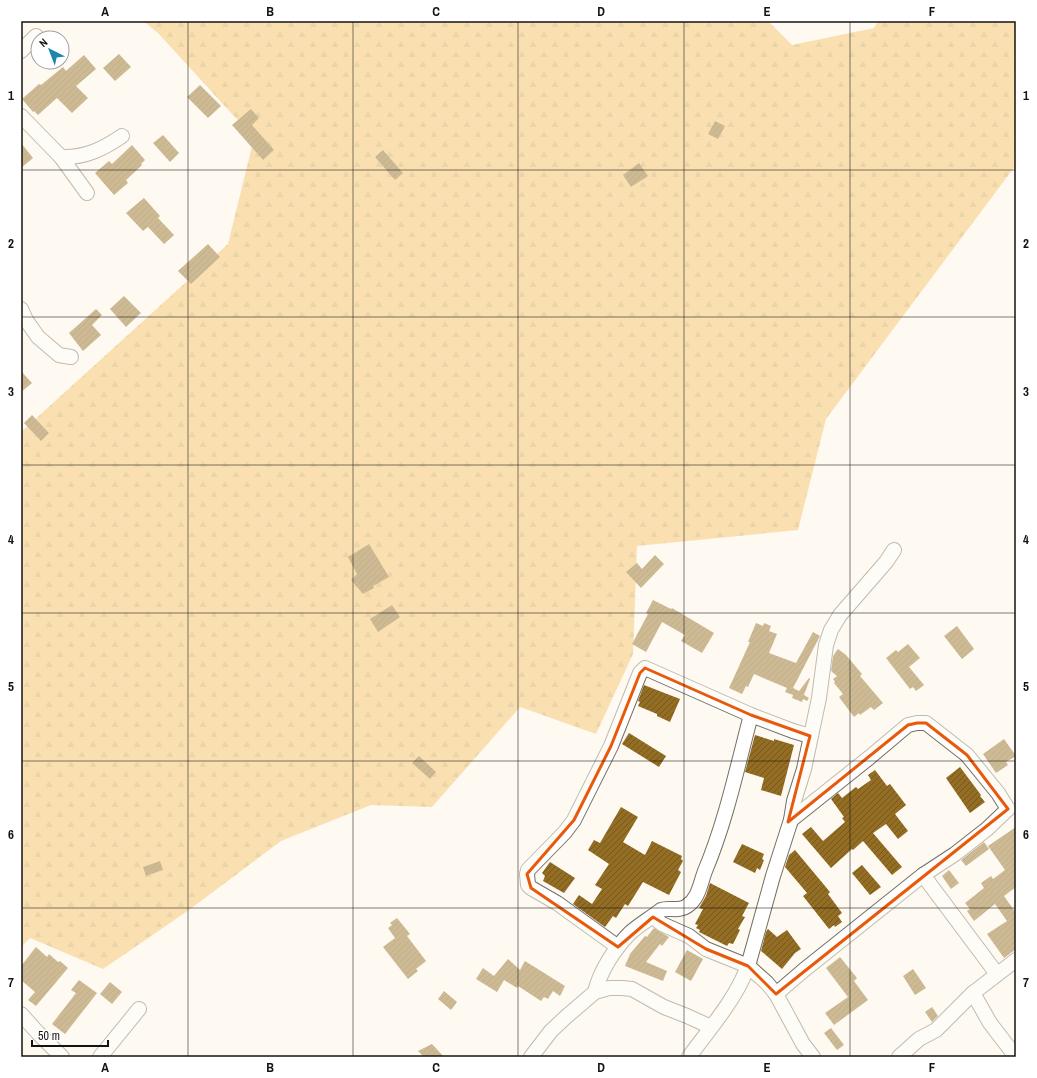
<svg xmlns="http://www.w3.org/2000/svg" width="1037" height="1078" viewBox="0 0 1037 1078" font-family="'Archivo Narrow',sans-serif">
<defs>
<pattern id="forest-firs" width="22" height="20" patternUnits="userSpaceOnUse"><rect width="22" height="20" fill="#f7c264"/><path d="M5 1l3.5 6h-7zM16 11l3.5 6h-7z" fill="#d3a656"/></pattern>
<pattern id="building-hatch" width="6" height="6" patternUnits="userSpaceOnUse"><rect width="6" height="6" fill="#936d23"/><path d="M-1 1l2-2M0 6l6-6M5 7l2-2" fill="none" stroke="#77581d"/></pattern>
</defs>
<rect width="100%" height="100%" fill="#fef9f1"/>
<path fill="url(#forest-firs)" d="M143,21H768L792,45L874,28L878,21H1016V165L826,419L798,530L637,546L633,654L596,734L520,707L432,807L371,805L281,841L189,910L103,969L30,938L21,947V432L228,244L254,138L158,33Z"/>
<g fill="url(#building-hatch)">
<path d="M119,54L131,67L115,81L103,68Z"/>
<path d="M84,55L96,69L76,86L88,98L72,113L57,98L38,115L34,111L33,112L22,99L39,84L41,85L63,67L66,71Z"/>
<path d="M200,85L221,106L208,118L187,97Z"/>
<path d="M251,109L259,118L252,125L274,150L263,160L232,125Z"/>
<path d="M715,121L725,126L718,139L708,134Z"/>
<path d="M163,135L179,153L170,162L153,143Z"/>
<path d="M21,143L33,158L21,168Z"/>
<path d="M132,145L145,160L141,164L142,165L126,180L128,183L114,195L95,173L109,161L112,164Z"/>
<path d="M383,150L403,173L395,180L375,157Z"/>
<path d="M639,163L648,176L631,187L623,175Z"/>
<path d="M144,198L160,216L158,218L174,235L164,244L148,227L143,231L126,213Z"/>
<path d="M208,244L220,257L191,284L178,271Z"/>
<path d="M124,296L141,313L126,327L110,309Z"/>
<path d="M96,309L102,315L92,325L101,335L83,351L69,333Z"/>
<path d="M21,371L32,383L21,392Z"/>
<path d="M32,415L49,433L41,441L24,423Z"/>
<path d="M369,544L389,577L373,586L374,588L363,594L351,580L357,574L348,557Z"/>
<path d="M655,555L664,564L641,588L626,572L637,563L642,569Z"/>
<path d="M653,600L671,609L672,608L714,633L702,653L681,641L685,635L662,622L646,652L632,644L648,614L646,613Z"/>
<path d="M392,605L400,617L378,632L370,619Z"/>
<path d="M756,623L763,626L764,623L771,626L769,631L777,634L769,653L796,663L813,632L820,636L793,688L799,691L809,678L810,679L804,695L809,698L807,701L803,699L802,702L792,698L793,695L785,692L787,688L754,674L748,687L746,686L742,694L729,688L750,642H748Z"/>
<path d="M957,626L974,649L962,659L944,636Z"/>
<path d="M908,644L920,658L909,667L924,685L916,691L913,687L910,689L886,658L896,650L898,652Z"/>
<path d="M838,649L846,655L862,674L860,676L883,703L874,710L871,707L860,715L859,713L854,717L839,697L843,694L834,683L835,682L833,679L837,676L831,671L833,656Z"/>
<path d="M644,685L680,699L670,722L657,716V714L638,706L640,702L638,701Z"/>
<path d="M629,733L666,756L659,767L622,744Z"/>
<path d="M755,735L774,741V739L794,745L781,796L761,790L764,778L745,772Z"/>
<path d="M1004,739L1016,756L1006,762L1008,765L996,773L983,754Z"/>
<path d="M419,756L436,772L430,779L412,763Z"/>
<path d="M960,767L981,795L980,796L985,802L970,813L946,778Z"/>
<path d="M875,770L887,786L890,784L906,805L895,814L908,831L898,839L886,824L873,833L902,867L892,875L863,841L853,850L852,849L831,868L802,834L811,827L823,841L845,822L842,818L844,817L831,799L838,793L842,798L856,787L858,789L871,780L868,775Z"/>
<path d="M621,807L638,817L623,842L645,855L652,841L682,856L681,859L683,861L678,870L681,872L669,895L643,882L628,906L625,904L616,918L613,916L605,927L573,904L579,895L592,904L602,889L595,885L609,864L588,850L594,840L600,843Z"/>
<path d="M1016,827V887L1004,896L1016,913V949L1004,958L987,934L1007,921L995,904L974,921L967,911L970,909L965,903L984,888L981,883L991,876L993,879L1005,870L988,846Z"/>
<path d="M984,842L989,849L966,866L961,860Z"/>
<path d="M742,844L764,854L762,859L764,860L760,870L757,868L755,873L733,862Z"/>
<path d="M795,850L830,892L828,894L842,913L838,916L842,922L835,927L834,925L829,929L803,896L807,893L785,867L789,855Z"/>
<path d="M160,861L163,870L146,876L143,867Z"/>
<path d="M550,862L575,878L564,893L543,881L545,876L542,873Z"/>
<path d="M862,865L881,887L870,895L852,873Z"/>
<path d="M949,870L959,883L951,889L942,876Z"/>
<path d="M710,883L749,903L742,916L745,917L738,929L740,930L733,944L729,943L727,946L699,932L700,930L696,928L698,925L695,924L703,909L699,908L706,896Z"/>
<path d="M397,918L410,934L407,936L426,961L416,969L418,971L408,979L383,947L395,938L388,928L392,925L390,923Z"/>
<path d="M654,928L669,937L662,946L660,944L646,962L667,971L663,981L625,966L630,954L645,936L647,937Z"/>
<path d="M768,929L777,937L787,930L801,949L795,953L782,969L761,951L766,932Z"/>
<path d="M36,947L47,957L49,954L58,962L60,961L68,968L36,1006L28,1000L35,992L21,980V966Z"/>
<path d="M687,950L703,959L691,981L675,972Z"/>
<path d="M840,957L857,978L854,981L868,1000L834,1025L825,1013L848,997L826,968Z"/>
<path d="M508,959L520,970L525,961L565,986L560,996L553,991L548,999L544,997L541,1001L518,986L517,988L504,980L497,992L476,979L483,968L494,976Z"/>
<path d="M913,969L926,988L915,995L903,976Z"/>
<path d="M79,980L97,993L65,1034L52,1024L76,993L71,990Z"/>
<path d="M110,982L122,992L112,1004L100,994Z"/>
<path d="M444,991L457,1002L451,1010L438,999Z"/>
<path d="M932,1007L938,1016L932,1022L925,1012Z"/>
<path d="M831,1028L844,1045L837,1050L824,1033Z"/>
<path d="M432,1044L444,1057H424L418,1051Z"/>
</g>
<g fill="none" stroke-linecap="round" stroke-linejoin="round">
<defs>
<g id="minor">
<path d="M21,51L36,36"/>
<path d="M21,116L61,157L87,193"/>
<path d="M61,157C85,158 103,149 122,136"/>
<path d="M21,309L26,320L38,337L59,355L71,357"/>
<path d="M923,875L997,974"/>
<path d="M653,917L662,924L689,936L706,949L748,966L767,983L776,994L803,1044L813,1057"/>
<path d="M618,947L557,903L531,888L528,885L527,874L528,870L565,832L574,820L611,746L640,673L645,668L751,715L793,731L810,736"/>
<path d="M595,992C600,971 615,948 630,933C640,924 651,918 661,910C669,907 679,912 687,906C699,898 700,884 705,871C726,821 737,768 751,715"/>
<path d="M973,993L990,1023L1016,1057"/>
<path d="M776,994L804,970L923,875L955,854L987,829L1008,809L998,793L967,755L926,723H917L908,725L870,757L791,820"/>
<path d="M21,1014L38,1033L62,1057"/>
<path d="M100,1057L139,1009"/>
<path d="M531,1057L551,1031L567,1016L595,992L609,988H622L632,989L664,1007L687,1016L711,1027"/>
<path d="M689,1057C710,1028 736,999 748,966L773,876L791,820L794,801L804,769L819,698L826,645L831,630L840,615L886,562L894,550"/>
<path d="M899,1057L919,1039L936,1030L973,993L1016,960"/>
</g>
</defs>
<use href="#minor" stroke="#766f64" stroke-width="16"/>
<use href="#minor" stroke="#fff" stroke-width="14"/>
</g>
<path d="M0 0H1037V1078H0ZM645,668L751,715L810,736L788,822L908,725L917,723H926L967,755L1008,809L776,994L748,966L706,949L653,917L618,947L531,888L527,874L574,820L611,746L640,673Z" fill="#fef9f1" fill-opacity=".55" fill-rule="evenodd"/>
<path fill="none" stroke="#e8590c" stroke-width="3" stroke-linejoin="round" d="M645,668L751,715L810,736L788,822L908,725L917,723H926L967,755L1008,809L776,994L748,966L706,949L653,917L618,947L531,888L527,874L574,820L611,746L640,673Z"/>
<path fill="none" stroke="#16130f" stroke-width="1" stroke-opacity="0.55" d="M188,21V1057M353,21V1057M518,21V1057M684,21V1057M850,21V1057M21,170H1016M21,317H1016M21,465H1016M21,613H1016M21,761H1016M21,908H1016"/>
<rect width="1037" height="1078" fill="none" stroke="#ffffff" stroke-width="44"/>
<g transform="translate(50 50) rotate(318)"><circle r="19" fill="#ffffff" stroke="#a2a19f"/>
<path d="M0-3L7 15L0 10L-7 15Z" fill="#1c86ae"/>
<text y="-6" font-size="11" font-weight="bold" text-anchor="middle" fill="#16130f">N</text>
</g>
<path d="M32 1040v6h76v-6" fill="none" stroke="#16130f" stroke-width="2"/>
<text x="38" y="1040" font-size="12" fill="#16130f" stroke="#ffffff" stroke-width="3" paint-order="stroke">50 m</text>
<rect x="22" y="22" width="993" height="1034" fill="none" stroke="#16130f" stroke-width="1.5"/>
<g font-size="13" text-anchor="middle" font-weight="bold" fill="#16130f">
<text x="105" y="16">A</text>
<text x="270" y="16">B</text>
<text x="436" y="16">C</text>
<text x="601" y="16">D</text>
<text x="767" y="16">E</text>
<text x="932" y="16">F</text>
<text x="11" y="100">1</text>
<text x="1026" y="100">1</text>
<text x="11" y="248">2</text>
<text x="1026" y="248">2</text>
<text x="11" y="396">3</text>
<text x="1026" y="396">3</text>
<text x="11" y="544">4</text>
<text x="1026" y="544">4</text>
<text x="11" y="691">5</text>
<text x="1026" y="691">5</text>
<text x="11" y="839">6</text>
<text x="1026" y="839">6</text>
<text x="11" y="987">7</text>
<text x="1026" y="987">7</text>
<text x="105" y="1072">A</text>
<text x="270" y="1072">B</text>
<text x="436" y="1072">C</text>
<text x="601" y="1072">D</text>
<text x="767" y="1072">E</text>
<text x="932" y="1072">F</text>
</g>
</svg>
